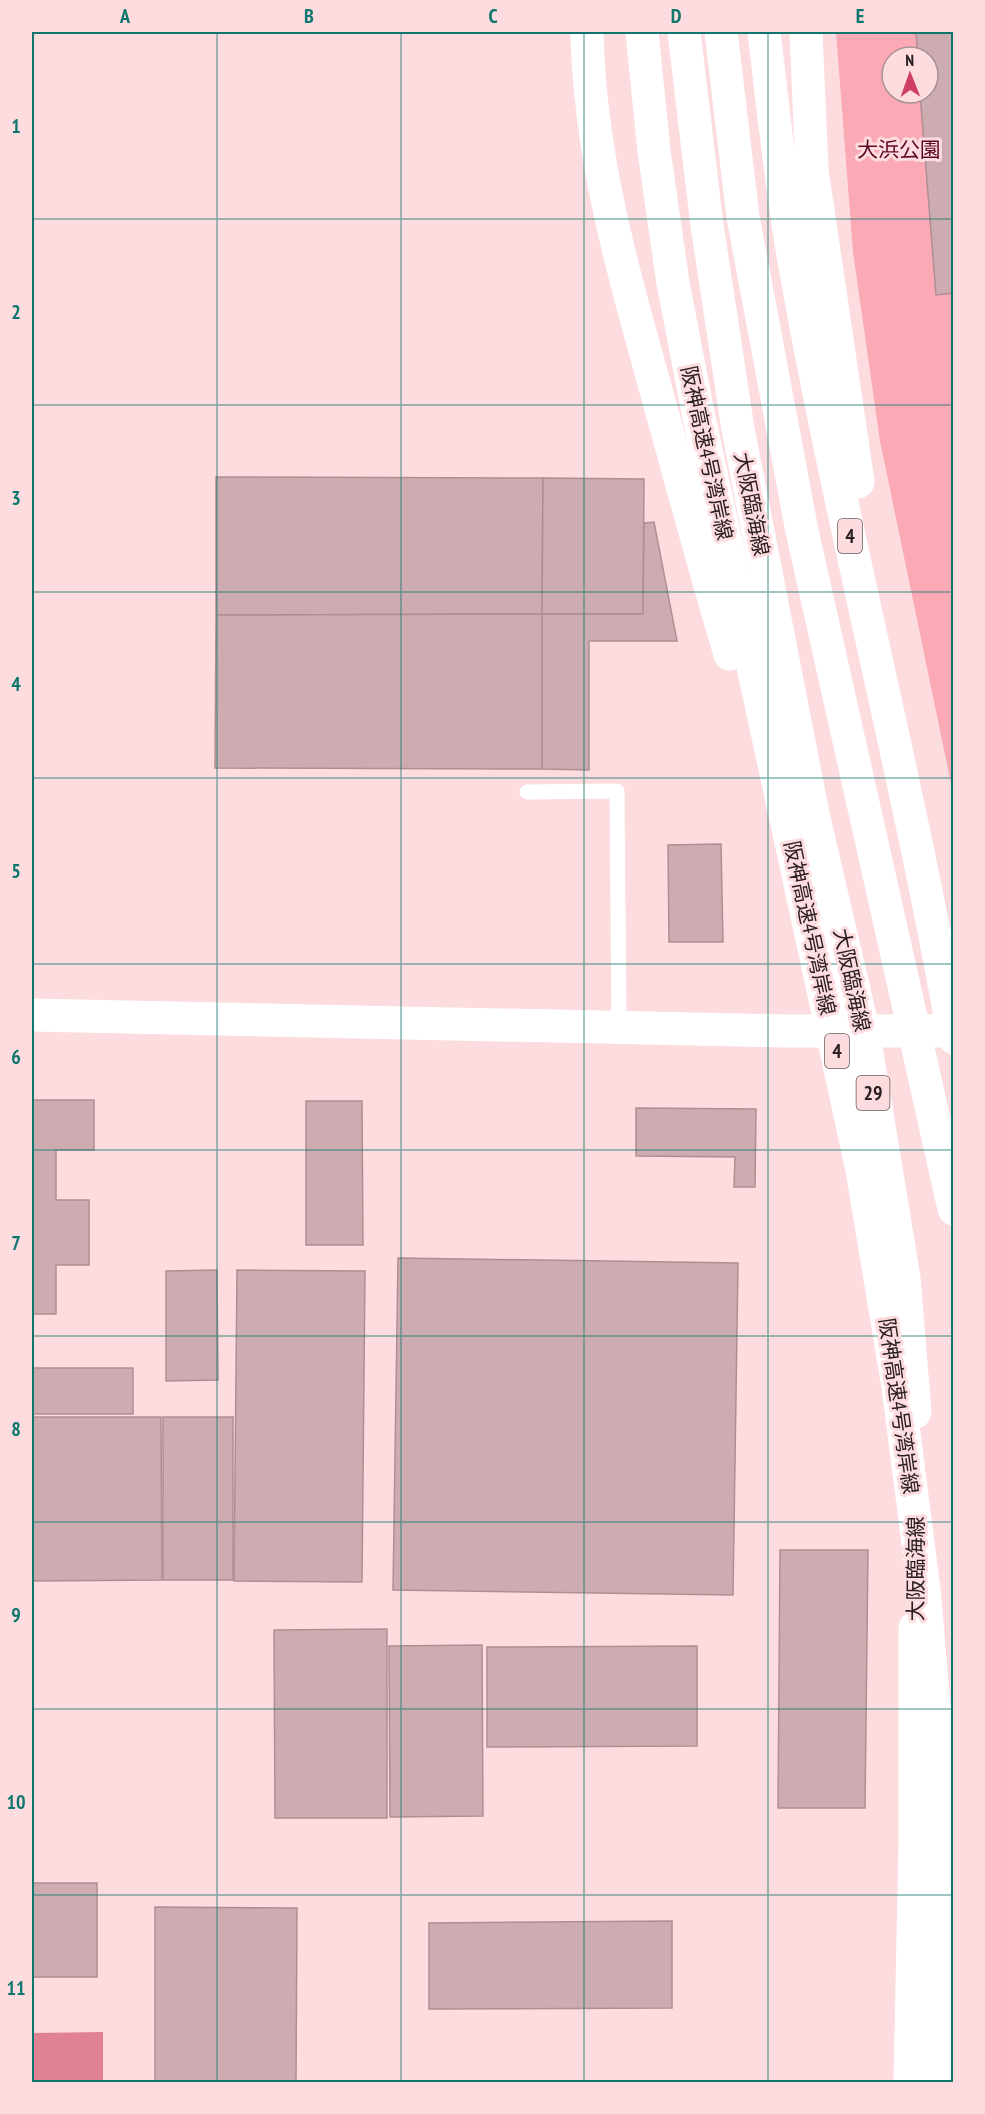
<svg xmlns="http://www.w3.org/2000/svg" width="985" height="2114" viewBox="0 0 985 2114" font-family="'PT Sans Narrow','Noto Sans JP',sans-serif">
<rect width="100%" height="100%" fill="#fddce0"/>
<path fill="#faa9b5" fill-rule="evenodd" d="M836,32H953V793L880,441L853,252ZM892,57H928V93H892Z"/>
<path fill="#e08291" d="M103,2032V2082H32V2033Z"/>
<g fill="#ccacb0" stroke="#ad8f93" stroke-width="1.5">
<path d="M916,32H954V293L936,295L920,93H928V57H918Z"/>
<path d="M216,477L543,478L542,614L216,615Z"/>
<path d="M543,478L644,479L643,614H542Z"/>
<path d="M654,522L677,641H589V770L542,769V614H643L644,523Z"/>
<path d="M542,614V769L215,768L216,615Z"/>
<path d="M721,844L723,942H669L668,845Z"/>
<path d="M32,1100H94V1150H56V1200H89V1265H56V1314H32Z"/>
<path d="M306,1101H362L363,1245H306Z"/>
<path d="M636,1108L756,1109L755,1187H734L735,1157L636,1156Z"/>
<path d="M398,1258L738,1263L733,1595L393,1590Z"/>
<path d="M217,1270L218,1380L166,1381V1271Z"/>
<path d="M237,1270L365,1271L362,1582L234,1581Z"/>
<rect x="32" y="1368" width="101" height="46"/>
<path d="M32,1417H161L162,1580L32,1581Z"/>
<rect x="163" y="1417" width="70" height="163"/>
<path d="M780,1550H868L865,1808H778Z"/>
<path d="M387,1629V1818H275L274,1630Z"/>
<path d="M482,1645L483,1816L390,1817L389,1646Z"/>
<path d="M697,1646V1746L487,1747V1647Z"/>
<rect x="32" y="1883" width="65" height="94"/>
<path d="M155,1907L297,1908L296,2082H155Z"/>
<path d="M672,1921V2008L429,2009V1923Z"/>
</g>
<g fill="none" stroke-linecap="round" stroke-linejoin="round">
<path stroke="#fff" stroke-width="15" d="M527,792L617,791L619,1027"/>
<path stroke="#fff" stroke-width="33" d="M32,1015L787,1031H954"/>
<g stroke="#fff" stroke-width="33">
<path d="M684,32L707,225L738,429L813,814L863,1029L904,1278L915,1412"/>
<path d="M721,32L743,217L802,531L954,1209"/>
<path d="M910,2082L915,1842V1628"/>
</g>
<g stroke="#fff" stroke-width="33">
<path d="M587,32C589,151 622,269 654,383C679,473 703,564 730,654"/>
<path d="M642,32L654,151L673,283L698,413L862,1170L898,1387L924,1589L937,1740L941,1923L939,2082"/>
<path d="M764,32C773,108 781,185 794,261C840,522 908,777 954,1038"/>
<path d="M806,32L812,170L858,482"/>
</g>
</g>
<path fill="none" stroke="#0f766e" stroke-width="1.5" stroke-opacity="0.55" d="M217,32V2082M401,32V2082M584,32V2082M768,32V2082M32,219H954M32,405H954M32,592H954M32,778H954M32,964H954M32,1150H954M32,1336H954M32,1522H954M32,1709H954M32,1895H954"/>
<g text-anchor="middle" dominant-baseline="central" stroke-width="6" stroke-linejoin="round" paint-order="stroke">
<g fill="#fddce0" stroke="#6a585a" stroke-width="1.5">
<rect x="838" y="519" width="24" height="34" rx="4.5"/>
<rect x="825" y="1034" width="24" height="34" rx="4.5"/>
<rect x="856.5" y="1076" width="33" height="34" rx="4.5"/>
</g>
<g font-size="20" font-weight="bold" fill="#2b2021">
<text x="850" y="536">4</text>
<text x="837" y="1051">4</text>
<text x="873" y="1093">29</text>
</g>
<g font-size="21" fill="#5e0824" stroke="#fddce0">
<text x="899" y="149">大浜公園</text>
</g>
<g font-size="21" fill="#2b2021" stroke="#fddce0">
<text transform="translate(707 453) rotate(78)">阪神高速4号湾岸線</text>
<text transform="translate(752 504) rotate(79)">大阪臨海線</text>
<text transform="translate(810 928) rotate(78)">阪神高速4号湾岸線</text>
<text transform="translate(852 980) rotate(78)">大阪臨海線</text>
<text transform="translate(899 1406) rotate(82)">阪神高速4号湾岸線</text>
<text transform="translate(915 1569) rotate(-90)">大阪臨海線</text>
</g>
</g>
<rect width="985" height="2114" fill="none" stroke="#fddce0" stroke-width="66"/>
<g transform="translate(910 75) rotate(359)"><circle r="28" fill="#fddce0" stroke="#a99194" stroke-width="1.5"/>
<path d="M0-4.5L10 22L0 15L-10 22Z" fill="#cf3f63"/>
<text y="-9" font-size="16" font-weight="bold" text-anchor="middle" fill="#2b2021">N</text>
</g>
<rect x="33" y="33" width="919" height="2048" fill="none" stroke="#0f766e" stroke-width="2"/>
<g font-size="20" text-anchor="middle" font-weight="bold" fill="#0f766e">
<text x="125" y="23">A</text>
<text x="309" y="23">B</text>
<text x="493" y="23">C</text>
<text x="676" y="23">D</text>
<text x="860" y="23">E</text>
<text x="16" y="133">1</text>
<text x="16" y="319">2</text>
<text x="16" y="505">3</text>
<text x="16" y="691">4</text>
<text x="16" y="878">5</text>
<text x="16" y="1064">6</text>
<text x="16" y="1250">7</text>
<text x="16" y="1436">8</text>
<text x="16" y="1622">9</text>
<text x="16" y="1809">10</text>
<text x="16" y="1995">11</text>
</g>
</svg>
